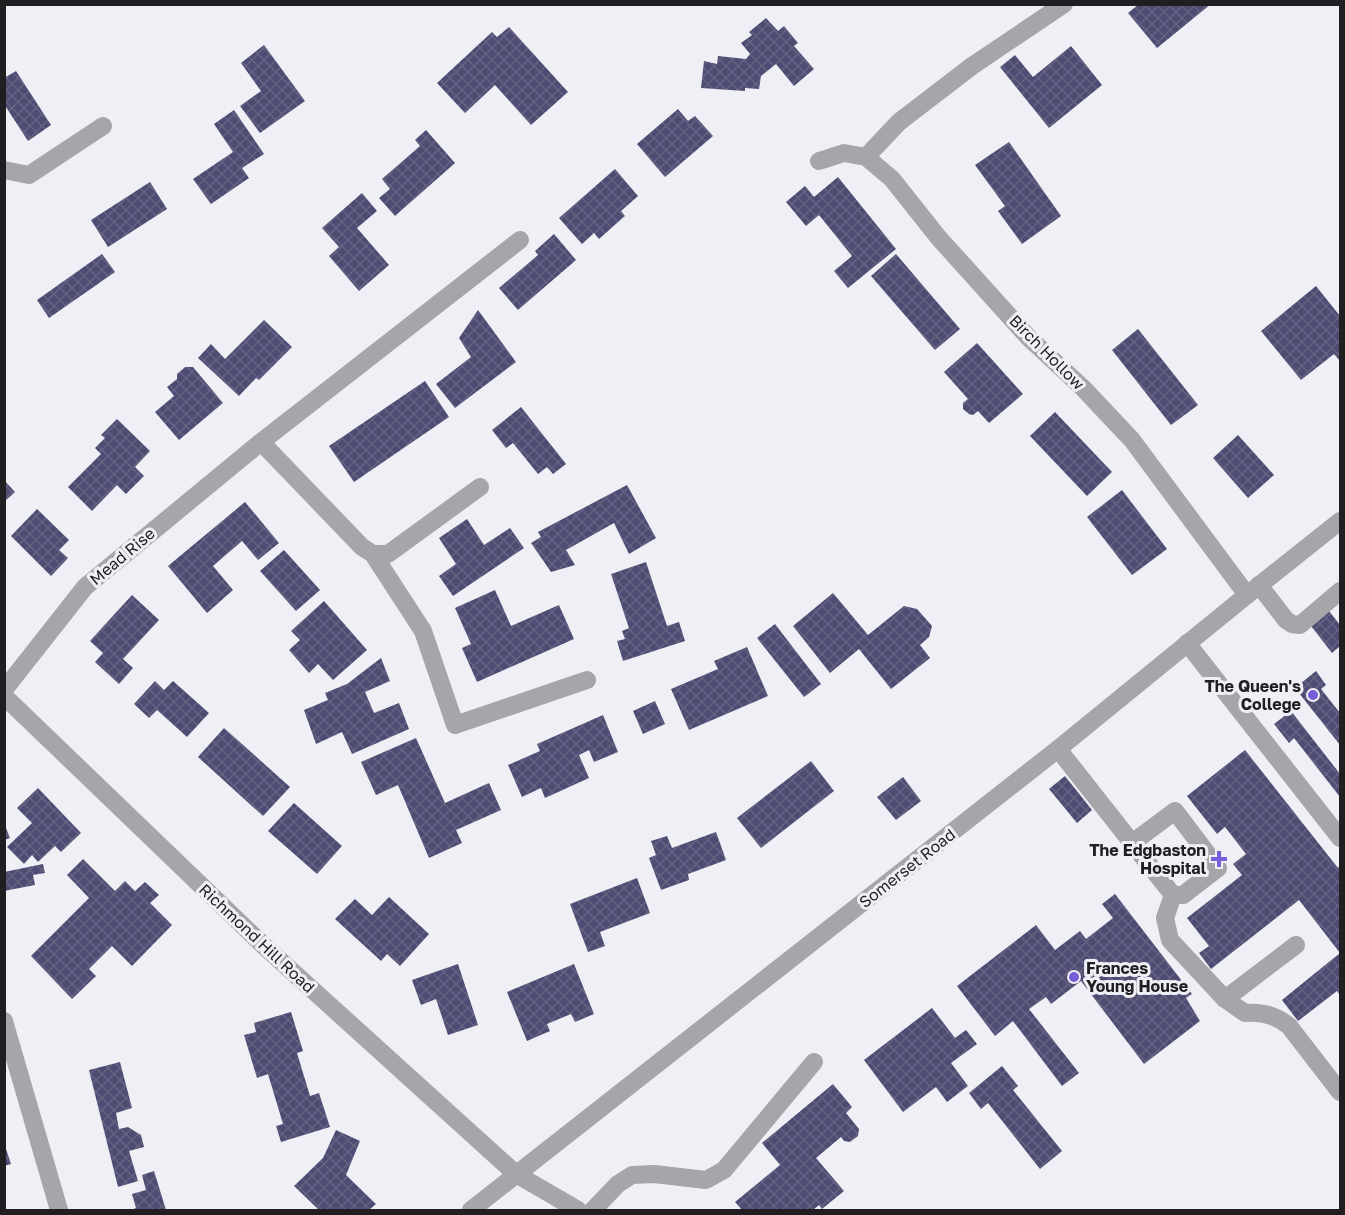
<svg xmlns="http://www.w3.org/2000/svg" width="1345" height="1215" viewBox="0 0 1345 1215" font-family="'Golos Text',sans-serif">
<defs>
<pattern id="building-cross-hatch" width="8" height="8" patternUnits="userSpaceOnUse" patternTransform="scale(1.5)"><rect width="8" height="8" fill="#4f4c73"/><path d="M0 0l8 8M0 8l8-8" fill="none" stroke="#656282"/></pattern>
</defs>
<rect width="100%" height="100%" fill="#efeff6"/>
<g fill="url(#building-cross-hatch)">
<path d="M1139,4H1211L1157,48L1128,13Z"/>
<path d="M766,18L778,31L784,26L798,43L794,46L814,69L794,86L776,64L761,76L759,89L745,88V91L701,88L704,61L717,64L718,56L746,59L750,54L741,43L752,35L749,32Z"/>
<path d="M509,27L568,92L531,125L495,85L465,113L437,83L492,32L497,37Z"/>
<path d="M264,45L305,101L260,133L240,106L261,91L241,63Z"/>
<path d="M1071,46L1102,85L1049,128L1000,67L1015,55L1033,77Z"/>
<path d="M16,71L51,125L28,141L4,104V78Z"/>
<path d="M678,109L688,121L695,116L713,136L665,177L637,144Z"/>
<path d="M234,110L264,154L242,168L249,178L211,204L193,179L233,152L214,124Z"/>
<path d="M426,130L455,163L395,216L379,198L390,189L382,179L420,146L415,140Z"/>
<path d="M1009,142L1061,216L1022,244L998,211L1005,206L975,165Z"/>
<path d="M615,169L638,196L621,211L625,216L599,239L594,233L582,244L559,218Z"/>
<path d="M838,177L896,249L848,288L834,271L852,256L819,215L806,226L786,202L805,186L814,197Z"/>
<path d="M150,182L167,209L108,247L91,220Z"/>
<path d="M362,193L377,211L357,228L389,265L359,291L329,256L339,247L322,228Z"/>
<path d="M554,234L576,260L518,310L499,288L538,255L535,251Z"/>
<path d="M102,254L115,272L49,318L37,300Z"/>
<path d="M896,254L960,329L935,350L871,276Z"/>
<path d="M1316,286L1340,316V361L1334,354L1301,380L1261,331Z"/>
<path d="M478,310L516,362L455,408L436,384L471,357L459,338Z"/>
<path d="M264,320L292,347L259,380L256,378L239,396L198,358L211,344L225,359Z"/>
<path d="M1138,329L1198,405L1171,425L1112,350Z"/>
<path d="M977,343L1023,394L989,423L978,411L973,415L969,414L963,409V403L968,399L944,372Z"/>
<path d="M185,367H193L223,403L179,440L155,412L174,396L167,387L177,379V374Z"/>
<path d="M425,381L449,417L354,482L329,446Z"/>
<path d="M521,407L566,464L553,474L547,467L538,474L513,443L506,448L492,430Z"/>
<path d="M1055,412L1112,472L1087,496L1030,436Z"/>
<path d="M117,419L150,451L135,467L144,476L126,494L117,485L92,511L68,487L101,454L95,448L105,438L101,435Z"/>
<path d="M1238,435L1274,475L1248,498L1213,458Z"/>
<path d="M4,480L15,492L4,502Z"/>
<path d="M627,485L656,538L629,554L614,523L566,550L575,565L551,572L531,543L541,537L538,532Z"/>
<path d="M1122,490L1167,549L1132,575L1087,517Z"/>
<path d="M245,502L279,543L258,560L242,541L213,566L233,590L207,613L168,566Z"/>
<path d="M37,509L69,540L59,550L68,558L51,576L11,536Z"/>
<path d="M467,519L484,545L510,528L524,548L453,596L439,576L456,564L439,538Z"/>
<path d="M284,550L320,590L296,611L260,571Z"/>
<path d="M646,562L667,626L679,622L685,641L623,661L617,641L625,639L622,631L629,628L611,574Z"/>
<path d="M495,590L511,626L559,605L574,639L477,682L462,648L471,644L455,608Z"/>
<path d="M833,593L868,635L904,606L917,609L932,626L929,637L920,645L930,658L891,689L859,649L830,673L793,626Z"/>
<path d="M132,595L159,620L123,659L133,668L119,684L95,662L103,653L90,641Z"/>
<path d="M324,601L367,650L333,680L318,664L309,673L289,650L300,640L291,631Z"/>
<path d="M1329,611L1340,625V646L1332,653L1311,626Z"/>
<path d="M775,624L821,684L804,697L757,638Z"/>
<path d="M747,647L768,696L689,730L671,689L718,669L714,661Z"/>
<path d="M381,658L390,681L365,692L374,713L399,703L409,729L352,754L342,732L316,744L304,710L328,700L325,693L347,684Z"/>
<path d="M1316,671L1326,685L1321,689L1340,713V745L1295,688Z"/>
<path d="M155,681L164,690L173,681L209,713L187,737L157,710L149,718L134,704Z"/>
<path d="M655,701L665,724L643,734L633,711Z"/>
<path d="M1291,711L1340,774V797L1294,738L1289,743L1274,724Z"/>
<path d="M603,715L618,752L594,762L589,750L579,755L589,778L545,798L541,788L522,797L508,765L540,751L537,744Z"/>
<path d="M224,728L290,787L263,816L198,757Z"/>
<path d="M416,738L445,803L489,783L501,810L456,830L462,843L429,858L398,785L376,795L361,762Z"/>
<path d="M1245,750L1338,868L1340,865V995L1337,991L1298,1021L1282,1000L1340,953L1299,900L1211,969L1199,953L1209,946L1187,918L1242,875L1233,864L1246,854L1225,827L1217,834L1187,796Z"/>
<path d="M811,761L834,791L761,848L737,818Z"/>
<path d="M1065,776L1092,810L1077,823L1049,789Z"/>
<path d="M903,777L921,801L896,820L877,797Z"/>
<path d="M38,788L81,833L61,852L55,846L38,862L32,855L24,864L7,847L32,823L17,808Z"/>
<path d="M294,803L342,846L317,874L268,831Z"/>
<path d="M4,823L10,838L4,840Z"/>
<path d="M716,832L726,860L688,874L689,880L661,890L649,858L656,855L651,841L667,836L672,848Z"/>
<path d="M83,859L115,891L125,881L135,891L145,882L159,895L150,903L172,925L132,966L112,946L89,969L96,976L72,999L31,956L89,898L67,875Z"/>
<path d="M43,864L45,873L33,875L35,885L4,891V872Z"/>
<path d="M637,878L650,913L600,932L605,946L588,952L570,904Z"/>
<path d="M1115,894L1192,994L1186,998L1200,1021L1144,1064L1081,981L1051,1004L1046,997L1029,1009L1079,1073L1062,1086L1013,1021L995,1036L957,986L1036,925L1055,950L1080,931L1086,939L1113,918L1102,904Z"/>
<path d="M389,897L429,934L400,966L387,954L381,961L335,919L355,899L372,915Z"/>
<path d="M458,964L478,1025L448,1035L436,999L421,1005L412,980Z"/>
<path d="M574,964L594,1014L575,1022L571,1014L547,1024L550,1031L527,1041L507,992Z"/>
<path d="M932,1008L955,1038L966,1030L977,1044L951,1063L968,1086L947,1102L936,1087L903,1112L864,1060Z"/>
<path d="M291,1012L303,1051L297,1053L310,1096L319,1093L330,1127L281,1142L276,1126L283,1124L268,1074L257,1078L244,1035L256,1032L254,1023Z"/>
<path d="M120,1062L132,1108L116,1113L119,1129L128,1127L141,1135L144,1147L129,1151L138,1181L118,1187L89,1070Z"/>
<path d="M1002,1066L1018,1086L1013,1090L1062,1151L1040,1169L988,1103L981,1109L969,1093Z"/>
<path d="M833,1084L852,1107L846,1113L859,1129L858,1136L850,1142L844,1141L841,1137L816,1158L844,1191L822,1209L819,1205L813,1210H742L735,1202L780,1165L762,1143Z"/>
<path d="M336,1130L360,1141L346,1175L376,1204L369,1210H319L294,1186L323,1158Z"/>
<path d="M4,1143L11,1164L4,1166Z"/>
<path d="M154,1171L166,1210H131L136,1208L132,1194L146,1190L142,1175Z"/>
</g>
<g fill="none" stroke-linecap="round" stroke-linejoin="round">
<g stroke="#a5a6a9" stroke-width="18">
<path d="M866,157L899,122L972,66L1064,4"/>
<path d="M819,161L844,153L866,157L892,179L938,237L1029,338L1083,388L1132,440L1247,595"/>
<path d="M4,170L29,175L103,126"/>
<path d="M261,442L362,547L373,554L423,631L455,725L587,680"/>
<path d="M373,554H388L480,487"/>
<path d="M1259,585L1286,620L1292,624L1300,625L1340,591"/>
<path d="M1187,643L1340,838"/>
<path d="M4,690L85,587L261,442L520,240"/>
<path d="M4,696L263,945L516,1174L578,1210"/>
<path d="M1058,749L1173,895L1165,918L1170,940L1225,999L1245,1013C1263,1012 1275,1015 1289,1026L1340,1092"/>
<path d="M1132,843L1175,811L1218,868L1183,895H1173"/>
<path d="M1225,999L1296,945"/>
<path d="M4,1021L59,1210"/>
<path d="M471,1210L1058,749L1247,595L1340,521"/>
<path d="M593,1210L618,1184L632,1175L654,1174L706,1180L724,1170L814,1062"/>
</g>
</g>
<g fill="#775dd7" stroke="#efeff6" stroke-width="2">
<circle cx="1313" cy="695" r="6"/>
<path d="M1216 850h6v6h6v6h-6v6h-6v-6h-6v-6h6z"/>
<circle cx="1074" cy="977" r="6"/>
</g>
<g text-anchor="middle" dominant-baseline="central" stroke-width="6" stroke-linejoin="round" paint-order="stroke">
<g font-size="16" fill="#1f1f22" stroke="#efeff6">
<text transform="translate(1047 352) rotate(45)">Birch Hollow</text>
<text transform="translate(122 556) rotate(-40)">Mead Rise</text>
<text transform="translate(907 868) rotate(-38)">Somerset Road</text>
<text transform="translate(257 938) rotate(43)">Richmond Hill Road</text>
</g>
<g font-size="16" font-weight="bold" fill="#1f1f22" stroke="#efeff6" text-anchor="end">
<text x="1301" y="686">The Queen's<tspan x="1301" dy="18">College</tspan></text>
<text x="1206" y="850">The Edgbaston<tspan x="1206" dy="18">Hospital</tspan></text>
<text x="1086" y="968" text-anchor="start">Frances<tspan x="1086" dy="18">Young House</tspan></text>
</g>
</g>
<rect width="1345" height="1215" fill="none" stroke="#1f1f22" stroke-width="12"/>
</svg>
